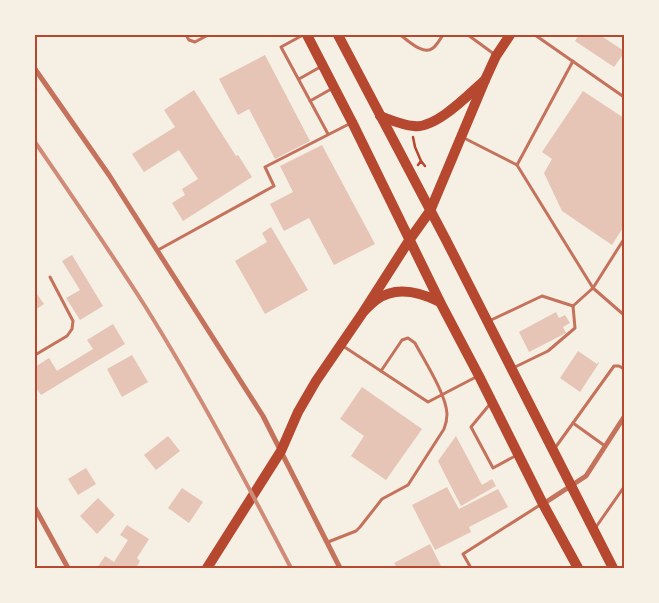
<svg xmlns="http://www.w3.org/2000/svg" width="659" height="603" viewBox="0 0 659 603" font-family="'Space Grotesk',sans-serif">
<rect width="100%" height="100%" fill="#f6efe4"/>
<g fill="#e6c5b7">
<path d="M579,35H600L624,51V53L614,67L575,41Z"/>
<path d="M265,55L310,141L275,159L249,109L238,115L219,79Z"/>
<path d="M194,90L236,156L238,155L252,177L183,221L172,203L185,195L182,189L198,179L179,150L144,172L132,154L175,127L164,110Z"/>
<path d="M583,91L624,118V226L612,245L562,211L544,173L552,159L542,152Z"/>
<path d="M322,145L375,244L334,265L309,218L284,231L270,204L293,192L280,166Z"/>
<path d="M271,227L308,290L265,314L235,261L267,242L262,233Z"/>
<path d="M72,255L103,306L80,320L66,298L80,290L62,261Z"/>
<path d="M35,291L44,304L35,310Z"/>
<path d="M556,312L559,318L565,315L570,323L563,327L566,333L529,352L519,332Z"/>
<path d="M113,324L125,344L41,395L35,386V367L49,358L57,371L93,349L87,340Z"/>
<path d="M578,351L597,364L598,362L599,363L580,392L560,378Z"/>
<path d="M132,355L148,382L122,397L107,369Z"/>
<path d="M362,387L422,429L386,480L351,456L364,436L340,419Z"/>
<path d="M168,436L180,451L156,470L144,455Z"/>
<path d="M456,436L482,485L492,479L496,486L461,506L438,461Z"/>
<path d="M86,468L96,484L78,495L68,479Z"/>
<path d="M447,487L459,509L498,489L508,507L469,527L471,532L435,550L412,505Z"/>
<path d="M182,488L203,502L189,523L168,508Z"/>
<path d="M98,498L115,515L97,534L80,516Z"/>
<path d="M127,525L149,539L137,558L140,561L136,568H97L105,556L114,562L128,540L120,535Z"/>
<path d="M430,544L442,568H397L394,563Z"/>
</g>
<g fill="none" stroke-linecap="round" stroke-linejoin="round">
<g stroke="#b5482f" stroke-width="2.5">
<path d="M413,137L415,147L421,161"/>
<path d="M418,165L421,161L425,166"/>
</g>
<g stroke="#c5725c" stroke-width="3">
<path d="M186,35L189,40L195,42L208,35"/>
<path d="M303,35L281,47L328,134"/>
<path d="M400,35C408,40 423,56 433,48C437,45 440,39 443,35"/>
<path d="M468,35L494,54"/>
<path d="M535,35L624,97"/>
<path d="M299,79L322,66"/>
<path d="M310,101L333,88"/>
<path d="M464,138L517,165L593,288L624,239"/>
<path d="M517,165L573,61"/>
<path d="M158,250L274,186L265,167L351,123"/>
<path d="M489,321L542,296L573,306L593,288L624,315"/>
<path d="M343,346L428,402L476,377"/>
<path d="M35,355L67,336L72,329L73,321L50,277"/>
<path d="M513,368L548,351L575,328L573,306"/>
<path d="M490,404L471,427L493,468L517,455"/>
<path d="M573,423L605,446"/>
<path d="M555,448L614,366H619L624,369"/>
<path d="M596,527L624,487"/>
<path d="M328,542L356,531L360,527L382,499L408,485L444,429C446,424 447,420 447,414C446,394 425,362 415,343L408,338L402,340L381,371"/>
<path d="M471,568L463,554L540,505"/>
</g>
<g stroke="#c5725c" stroke-width="5">
<path d="M35,69L109,175L263,416L340,568"/>
<path d="M543,504L586,476L624,417"/>
<path d="M35,508L68,568"/>
</g>
<path stroke="#b5482f" stroke-width="10" d="M207,568L281,451L298,412L316,381L364,311L410,239L430,211L485,80L496,56L510,35"/>
<g stroke="#b5482f" stroke-width="10">
<path d="M307,35L352,122L440,302L479,376L543,504L578,568"/>
<path d="M338,35L446,240L613,568"/>
<path d="M380,116C391,120 402,125 414,126C436,129 469,94 485,80"/>
<path d="M364,311C368,307 372,303 376,300C396,285 420,292 440,302"/>
</g>
<path stroke="#cf8b77" stroke-width="4" d="M35,142C72,196 110,251 145,306C198,391 245,480 291,568"/>
</g>
<rect width="659" height="603" fill="none" stroke="#f6efe4" stroke-width="72"/>
<rect x="36" y="36" width="587" height="531" fill="none" stroke="#b5482f" stroke-width="2"/>
</svg>
